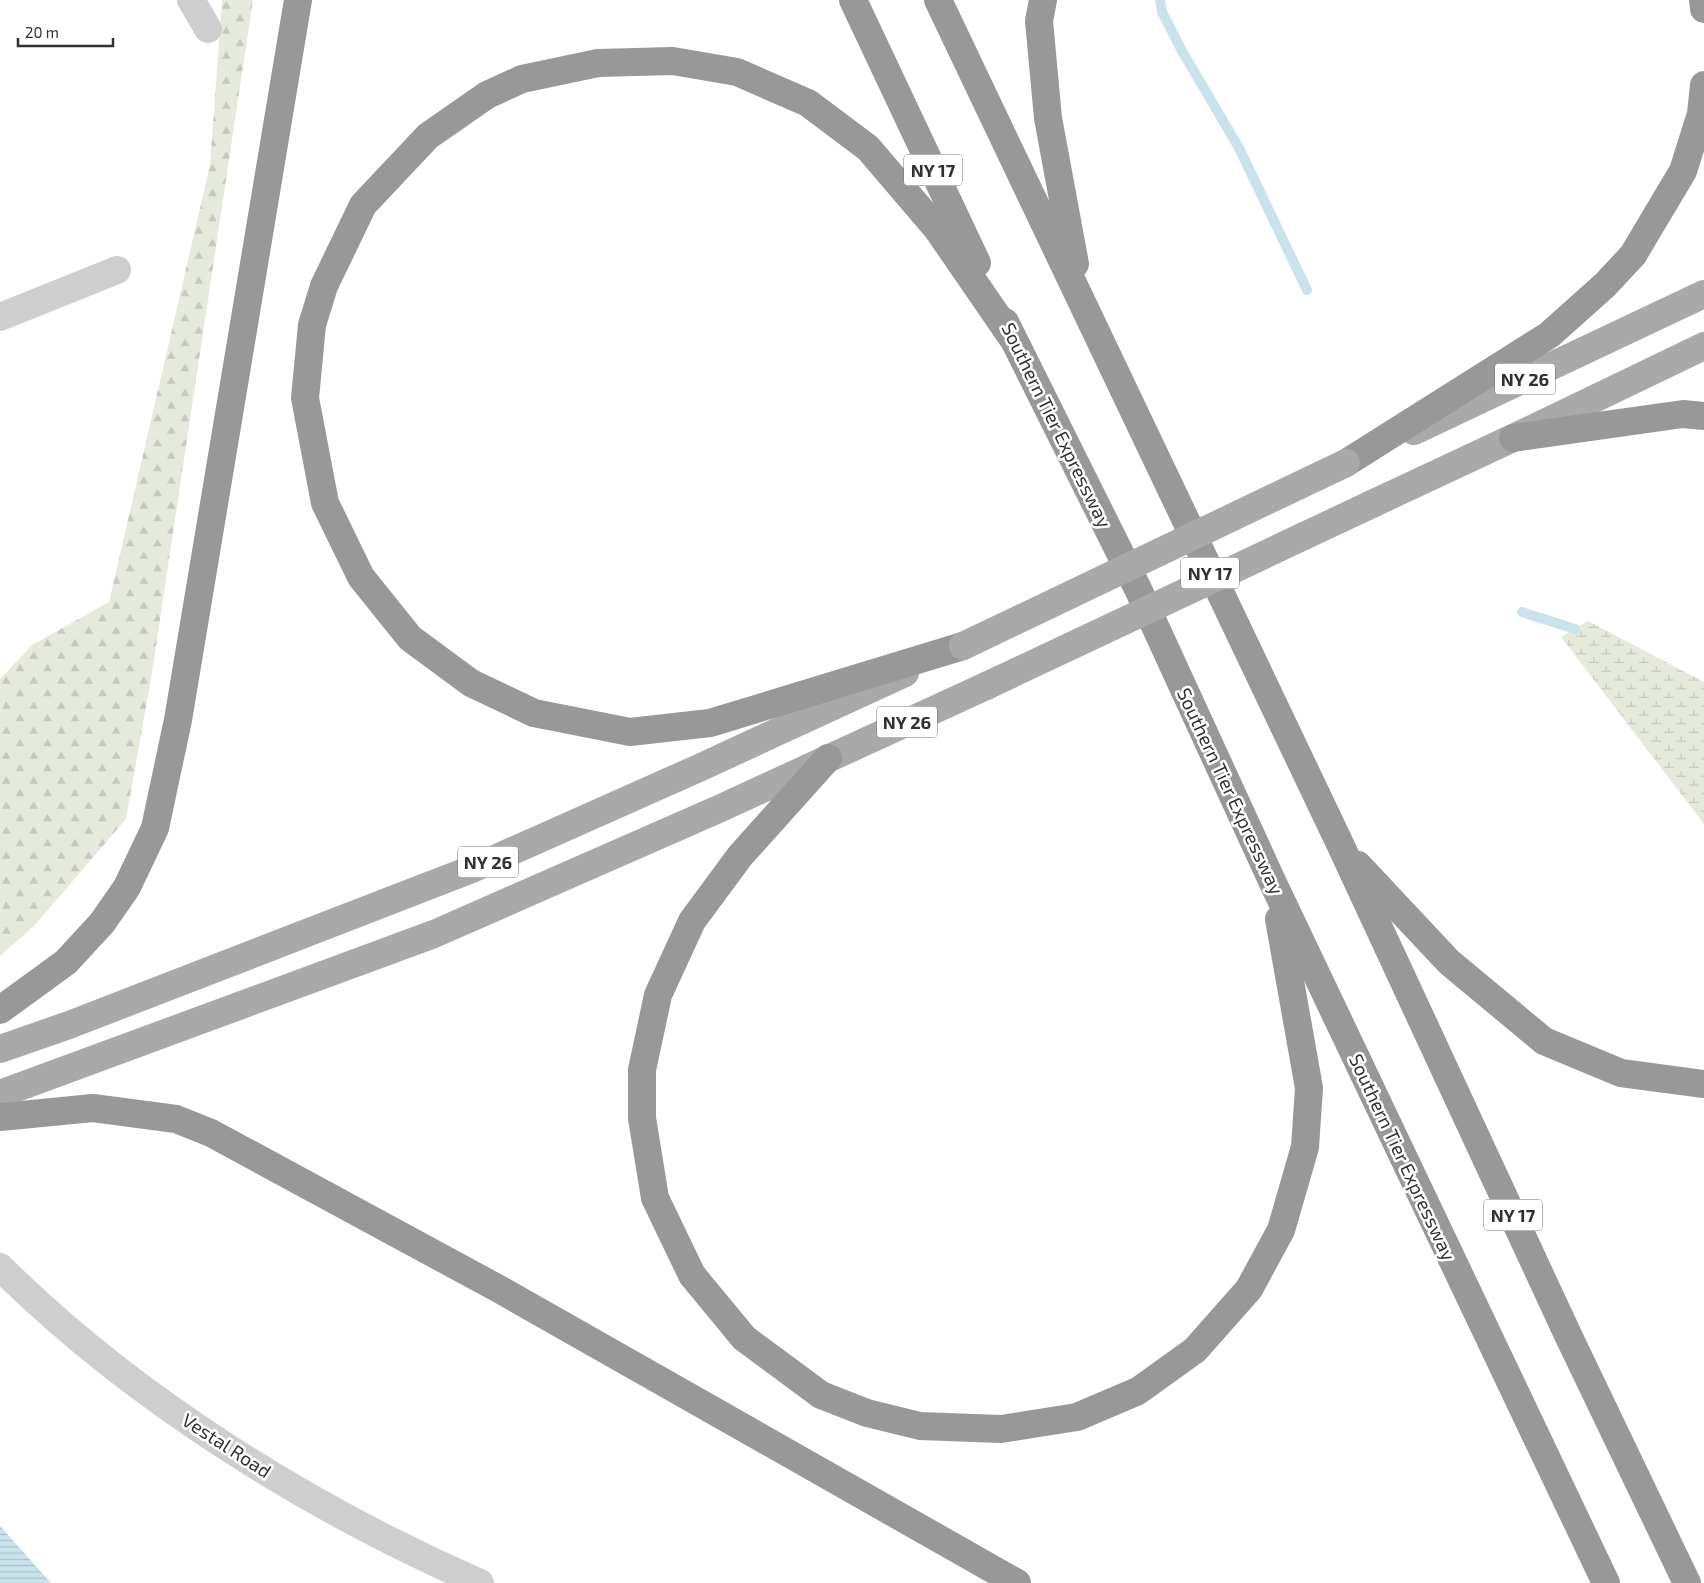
<svg xmlns="http://www.w3.org/2000/svg" width="1704" height="1583" viewBox="0 0 1704 1583" font-family="'Exo 2',sans-serif">
<defs>
<pattern id="forest-firs" width="22" height="20" patternUnits="userSpaceOnUse" patternTransform="scale(1.25)"><rect width="22" height="20" fill="#e6eadd"/><path d="M5 1l3.5 6h-7zM16 11l3.5 6h-7z" fill="#c6c9be"/></pattern>
<pattern id="wetland-marsh" width="20" height="14" patternUnits="userSpaceOnUse" patternTransform="scale(1.25)"><rect width="20" height="14" fill="#e6eadd"/><path d="M1 5h8M5 5V1M11 12h8M15 12V8" fill="none" stroke="#c6c9be"/></pattern>
<pattern id="water-rules" width="6" height="5" patternUnits="userSpaceOnUse" patternTransform="scale(1.25)"><rect width="6" height="5" fill="#cae2ea"/><path d="M0 2.5h6" fill="none" stroke="#aec2c9"/></pattern>
</defs>
<rect width="100%" height="100%" fill="#fff"/>
<path fill="url(#forest-firs)" d="M222,0H253L152,673L126,819L34,926L0,956V679L32,645L109,602L210,165Z"/>
<path fill="url(#wetland-marsh)" d="M1588,621L1704,682V824L1561,637Z"/>
<path fill="url(#water-rules)" d="M0,1526L51,1583H0Z"/>
<g fill="none" stroke-linecap="round" stroke-linejoin="round">
<g stroke="#cae2ea" stroke-width="10">
<path d="M1160,0L1162,12L1182,51L1239,148L1307,290"/>
<path d="M1522,612L1575,629"/>
</g>
<g stroke="#cecece" stroke-width="28">
<path d="M191,0L208,29"/>
<path d="M0,317L117,270"/>
</g>
<path stroke="#cecece" stroke-width="28" d="M0,1267C133,1399 309,1508 480,1583"/>
<g stroke="#a9a9a9" stroke-width="28">
<path d="M1414,431L1704,294"/>
<path d="M1372,504L1513,438L1704,346"/>
<path d="M0,1049L69,1025L472,869L699,768L905,673"/>
<path d="M0,1094L434,934L721,808L986,686"/>
</g>
<g stroke="#989898" stroke-width="28">
<path d="M853,0L977,263"/>
<path d="M938,0L1341,846L1568,1335L1687,1583"/>
<path d="M1043,0L1039,21L1048,118L1075,264"/>
<path d="M1703,0L1704,9"/>
<path d="M1005,322L1138,589L1273,883L1606,1583"/>
<path d="M1513,438L1683,414L1704,416"/>
<path d="M1346,463L1549,335L1605,285L1633,255L1683,171L1701,114L1704,85"/>
<path d="M963,646L710,723L630,732L534,713L471,683L410,638L361,577L325,503L305,398L312,325L324,286L363,205L428,136L487,95L522,79L598,63L673,61L737,72L808,103L868,148L938,230L1013,339"/>
<path d="M828,758L740,856L692,921L658,995L642,1070V1118L655,1198L692,1275L744,1338L821,1395L867,1413L920,1426L1001,1429L1077,1417L1138,1391L1195,1350L1249,1289L1281,1230L1305,1147L1309,1088L1279,919"/>
<path d="M1358,865L1449,962L1544,1041L1621,1073L1704,1084"/>
<path d="M0,1010L66,962L102,923L127,887L155,828L178,720L298,0"/>
<path d="M0,1117L93,1108L176,1119L211,1133L499,1289L1017,1583"/>
</g>
<g stroke="#a9a9a9" stroke-width="28">
<path d="M963,646L1346,463"/>
<path d="M986,686L1372,504"/>
</g>
</g>
<g text-anchor="middle" dominant-baseline="central" stroke-width="5" stroke-linejoin="round" paint-order="stroke">
<g fill="#fff" stroke="#6f6f6f" stroke-width="1">
<rect x="904" y="154.5" width="58" height="31" rx="4"/>
<rect x="1495" y="363.5" width="60" height="31" rx="4"/>
<rect x="1181" y="557.5" width="58" height="31" rx="4"/>
<rect x="877" y="706.5" width="60" height="31" rx="4"/>
<rect x="458" y="846.5" width="60" height="31" rx="4"/>
<rect x="1484" y="1199.5" width="58" height="31" rx="4"/>
</g>
<g font-size="18" font-weight="bold" fill="#313131">
<text x="933" y="170">NY 17</text>
<text x="1525" y="379">NY 26</text>
<text x="1210" y="573">NY 17</text>
<text x="907" y="722">NY 26</text>
<text x="488" y="862">NY 26</text>
<text x="1513" y="1215">NY 17</text>
</g>
<g font-size="19" fill="#313131" stroke="#fff">
<text transform="translate(1057 425) rotate(64)">Southern Tier Expressway</text>
<text transform="translate(1231 791) rotate(65)">Southern Tier Expressway</text>
<text transform="translate(1403 1157) rotate(65)">Southern Tier Expressway</text>
<text transform="translate(227 1445) rotate(33)">Vestal Road</text>
</g>
</g>
<path d="M18 38v8h95v-8" fill="none" stroke="#313131" stroke-width="2.5"/>
<text x="25" y="38" font-size="15" fill="#313131" stroke="#ffffff" stroke-width="4" paint-order="stroke">20 m</text>
</svg>
